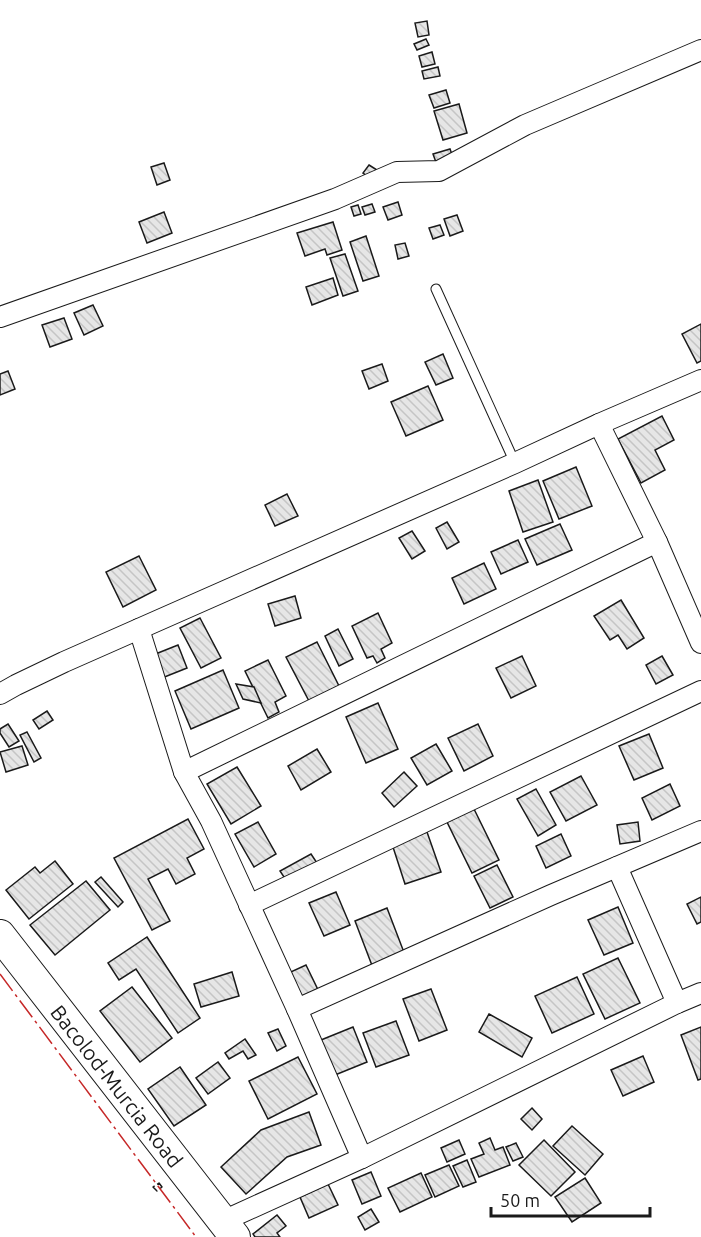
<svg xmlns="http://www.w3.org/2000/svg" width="701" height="1237" viewBox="0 0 701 1237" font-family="Ubuntu,sans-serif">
<defs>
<pattern id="building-back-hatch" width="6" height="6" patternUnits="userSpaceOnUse" patternTransform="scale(1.5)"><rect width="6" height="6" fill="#e6e6e6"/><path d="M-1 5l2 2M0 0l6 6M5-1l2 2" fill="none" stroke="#c5c5c5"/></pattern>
</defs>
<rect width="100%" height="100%" fill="#fff"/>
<g fill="url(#building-back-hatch)" stroke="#1a1a1a" stroke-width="1.5">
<path d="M427,21L429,35L418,37L415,23Z"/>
<path d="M426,39L429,45L417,50L414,44Z"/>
<path d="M432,52L435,64L422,67L419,56Z"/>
<path d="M438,67L440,76L424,79L422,71Z"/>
<path d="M446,90L450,103L434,108L429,95Z"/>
<path d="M459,104L467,133L443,140L434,111Z"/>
<path d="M450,149L454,160L437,165L433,154Z"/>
<path d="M164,163L170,180L157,185L151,167Z"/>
<path d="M369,165L377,170L371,179L363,173Z"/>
<path d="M398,202L402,215L388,220L383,207Z"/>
<path d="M372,204L375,212L365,215L362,207Z"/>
<path d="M358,205L361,214L354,216L351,207Z"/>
<path d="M164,212L172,233L147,243L139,222Z"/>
<path d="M457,215L463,231L450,236L444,219Z"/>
<path d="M333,222L342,250L327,255L325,249L305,256L297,233Z"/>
<path d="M440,225L444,235L433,239L429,228Z"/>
<path d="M366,236L379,276L363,281L350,242Z"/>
<path d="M405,243L409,256L398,259L395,245Z"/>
<path d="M345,254L358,291L343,296L330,258Z"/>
<path d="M333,278L338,295L312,305L306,287Z"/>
<path d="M93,305L103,326L84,335L74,313Z"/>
<path d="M64,318L72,339L50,347L42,325Z"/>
<path d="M701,324V361L697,363L682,334Z"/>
<path d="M443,354L453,378L436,385L425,362Z"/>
<path d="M382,364L388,381L369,389L362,371Z"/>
<path d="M8,371L15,389L0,395V374Z"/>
<path d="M428,386L443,420L406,436L391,402Z"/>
<path d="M662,416L674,440L655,450L665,470L641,483L618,439Z"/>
<path d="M576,467L592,506L559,519L543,481Z"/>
<path d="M538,480L553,522L523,532L509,491Z"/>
<path d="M287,494L298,516L275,526L265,505Z"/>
<path d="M447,522L459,542L447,549L436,528Z"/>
<path d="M560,524L572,550L537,565L525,539Z"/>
<path d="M412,531L425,551L412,559L399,538Z"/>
<path d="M518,540L528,562L501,574L491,552Z"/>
<path d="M139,556L156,590L123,607L106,572Z"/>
<path d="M484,563L496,589L464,604L452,578Z"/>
<path d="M295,596L301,618L275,626L268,604Z"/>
<path d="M621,600L644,638L627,649L618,635L610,640L594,616Z"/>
<path d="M378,613L392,643L381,649L385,658L377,663L373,656L367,658L352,626Z"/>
<path d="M200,618L221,658L201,668L180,628Z"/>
<path d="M338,629L353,659L339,666L325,636Z"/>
<path d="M317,642L339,686L309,701L286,657Z"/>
<path d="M178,645L187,668L162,678L153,655Z"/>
<path d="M522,656L536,686L511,698L496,668Z"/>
<path d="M662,656L673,675L656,684L646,665Z"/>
<path d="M268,660L286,696L275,702L279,712L268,718L245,671Z"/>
<path d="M223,670L239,708L191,729L175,691Z"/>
<path d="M236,684L254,687L261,703L243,699Z"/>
<path d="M378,703L398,749L366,763L346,717Z"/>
<path d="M47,711L53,720L39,729L33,720Z"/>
<path d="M8,724L19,741L9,747L0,733V729Z"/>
<path d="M478,724L493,756L464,771L448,738Z"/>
<path d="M27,732L41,758L34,762L20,735Z"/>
<path d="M649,734L663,768L634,780L619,746Z"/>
<path d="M436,744L452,771L427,785L411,758Z"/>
<path d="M22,746L28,765L6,772L0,752Z"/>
<path d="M317,749L331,772L301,790L288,766Z"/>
<path d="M237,767L261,806L231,824L207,784Z"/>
<path d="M404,772L417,786L394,807L382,793Z"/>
<path d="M581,776L597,805L566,821L550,792Z"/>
<path d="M670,784L680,806L652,820L642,798Z"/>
<path d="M536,789L556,825L538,836L517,799Z"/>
<path d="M474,809L499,860L472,873L447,822Z"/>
<path d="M188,819L204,849L187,858L195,874L176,884L168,869L148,879L170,921L152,930L114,858Z"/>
<path d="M258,822L276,854L254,867L235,834Z"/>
<path d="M638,822L640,841L620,844L617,825Z"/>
<path d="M427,832L441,872L405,884L392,844Z"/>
<path d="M561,834L571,856L546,868L536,846Z"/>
<path d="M311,854L317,863L286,880L280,871Z"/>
<path d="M55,861L73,884L29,919L6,890L35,867L40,873Z"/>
<path d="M497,865L513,897L490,908L474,876Z"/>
<path d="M101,877L123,902L118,907L95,882Z"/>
<path d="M86,881L110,910L55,955L30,925Z"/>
<path d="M336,892L350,925L324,936L309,903Z"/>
<path d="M701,897V922L697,924L687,904Z"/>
<path d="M618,907L633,943L604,955L588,920Z"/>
<path d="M387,908L405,955L373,968L355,921Z"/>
<path d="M147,937L200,1018L178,1033L136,969L119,980L108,963Z"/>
<path d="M618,958L640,1003L605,1019L583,974Z"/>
<path d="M306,965L321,996L299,1006L284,975Z"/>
<path d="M232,972L239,996L201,1007L194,984Z"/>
<path d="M577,977L594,1014L552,1033L535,996Z"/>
<path d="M132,987L172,1038L140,1062L100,1011Z"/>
<path d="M431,989L447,1030L419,1041L403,999Z"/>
<path d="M489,1014L532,1038L522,1057L479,1032Z"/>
<path d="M396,1021L409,1055L376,1067L363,1033Z"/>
<path d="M353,1027L367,1062L335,1075L321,1040Z"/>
<path d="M701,1027V1079L698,1080L681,1035Z"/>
<path d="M278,1029L286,1046L277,1051L268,1033Z"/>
<path d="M245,1039L256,1055L248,1059L243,1051L229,1059L225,1053Z"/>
<path d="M643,1056L654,1082L623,1096L611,1070Z"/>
<path d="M298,1057L317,1094L268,1119L249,1081Z"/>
<path d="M218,1062L230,1078L208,1094L196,1078Z"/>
<path d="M180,1067L206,1105L174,1126L148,1089Z"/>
<path d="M532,1108L542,1119L532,1130L521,1119Z"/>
<path d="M309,1112L321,1145L287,1157L246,1194L221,1167L261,1130Z"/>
<path d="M572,1126L603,1154L585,1175L553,1146Z"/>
<path d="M490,1138L495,1150L503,1147L510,1165L479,1177L471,1159L484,1154L479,1143Z"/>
<path d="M459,1140L465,1154L447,1162L441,1148Z"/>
<path d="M544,1140L575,1172L551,1196L519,1165Z"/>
<path d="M516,1143L523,1157L513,1161L506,1147Z"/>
<path d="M467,1160L476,1182L463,1187L453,1166Z"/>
<path d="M449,1165L459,1186L435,1197L425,1175Z"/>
<path d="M371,1172L381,1196L362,1204L352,1180Z"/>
<path d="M421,1173L432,1197L400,1212L388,1188Z"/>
<path d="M585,1178L601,1203L572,1222L555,1197Z"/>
<path d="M328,1184L338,1205L309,1218L300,1197Z"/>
<path d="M371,1209L379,1222L365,1230L358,1217Z"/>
<path d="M277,1215L286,1226L277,1233L280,1237H255L253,1234Z"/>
</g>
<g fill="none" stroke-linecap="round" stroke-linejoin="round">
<defs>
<path id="lane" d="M436,289L515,463"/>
<g id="street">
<path d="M0,317L335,199L397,172L439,171L525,125L701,50"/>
<path d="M599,424L657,542L701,643"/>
<path d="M139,629L184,772L211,821L297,1009L362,1158"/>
<path d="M0,694L16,685L64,662L515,463L599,424L701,380"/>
<path d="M184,772L657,542"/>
<path d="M617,867L677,1003"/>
<path d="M249,905L701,691"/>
<path d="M297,1009L551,895L701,831"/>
<path d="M223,1221L362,1158L677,1003L701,993"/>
</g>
<path id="primary" d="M0,935L235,1237"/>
</defs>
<use href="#lane" stroke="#1a1a1a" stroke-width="11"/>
<use href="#street" stroke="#1a1a1a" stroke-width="22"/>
<use href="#primary" stroke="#1a1a1a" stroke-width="32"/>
<use href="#lane" stroke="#fff" stroke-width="9"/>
<use href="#street" stroke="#fff" stroke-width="20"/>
<use href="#primary" stroke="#fff" stroke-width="30"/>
<path stroke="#1a1a1a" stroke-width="1.5" stroke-dasharray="8 3" stroke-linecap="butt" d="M159,1183L162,1187L157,1191L153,1187Z"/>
<path stroke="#c62828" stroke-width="1.5" stroke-dasharray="21 4.5 3 4.5" stroke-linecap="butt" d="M0,974L196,1237"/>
</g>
<g text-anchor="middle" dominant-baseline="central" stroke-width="4.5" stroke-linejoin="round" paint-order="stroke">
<g font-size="21" fill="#1a1a1a" stroke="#fff">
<text transform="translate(117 1086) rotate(52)">Bacolod-Murcia Road</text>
</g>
</g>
<path d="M491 1207v9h159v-9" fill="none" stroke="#1a1a1a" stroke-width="3"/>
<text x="500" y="1207" font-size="18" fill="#1a1a1a" stroke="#ffffff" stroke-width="4.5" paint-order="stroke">50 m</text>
</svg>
